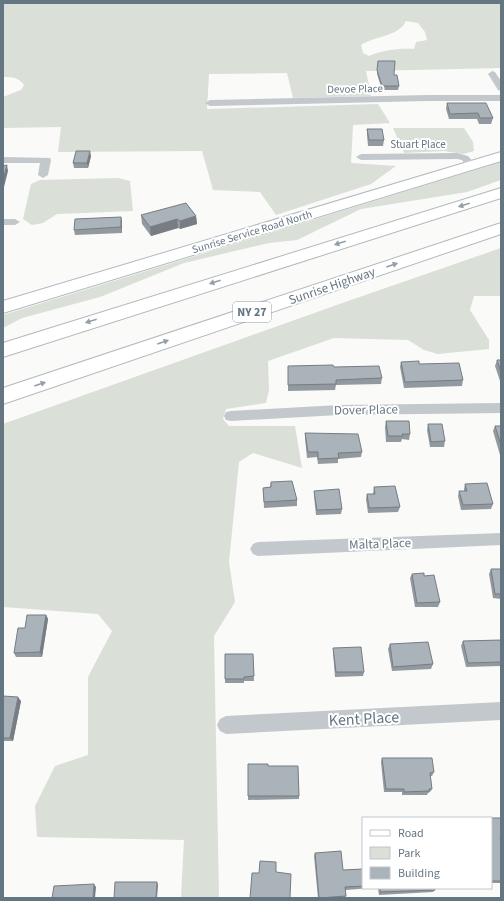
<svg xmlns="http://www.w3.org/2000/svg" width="504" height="901" viewBox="0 0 504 901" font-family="'Source Sans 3',sans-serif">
<rect width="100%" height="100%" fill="#fafaf8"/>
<g fill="#dadfd7" fill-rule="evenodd">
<path d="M3,3H501V68L366,71L371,96L293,98L287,73L209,74L207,109L378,104L390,123L353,125L351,163L396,166L371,184L276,215L260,192L213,190L202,151L58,152L61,127L3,128V97L21,90L24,85C18,77 13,77 3,77ZM406,21L418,23L425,32L427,40L416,42L414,49C399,48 383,50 369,56L363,53L361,45C377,35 398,37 406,21Z"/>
<path d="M393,128H464L473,142L474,151L463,154L444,151L404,153Z"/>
<path d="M501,162V180L467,192L361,209L297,240L269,243L184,263L100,297L22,318L3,328V315Z"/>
<path d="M118,178L130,181L133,211L57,214L43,223L32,225L23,219L31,184L40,180Z"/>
<path d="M501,248V296H474L470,310L489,340V349L438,354L424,350L408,340L334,338L268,361L269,390L266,403L226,409L223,419L229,426H295L302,468L253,453L239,462L229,562L235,602L214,636L219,898H181L184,840L37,837L35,806L55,766L88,755V677L112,631L98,614L3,607V424L348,301Z"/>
</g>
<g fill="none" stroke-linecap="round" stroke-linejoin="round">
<defs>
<path id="secondary" d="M501,152V161L3,313V301Z"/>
<g id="highway">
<path d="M501,188V198L3,357V343Z"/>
<path d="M501,223V234L3,404V388Z"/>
</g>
</defs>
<use href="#secondary" stroke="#b3babf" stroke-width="2"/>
<use href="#highway" stroke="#b4b9bd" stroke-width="2"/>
<g fill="#c3c8cc" fill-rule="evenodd">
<path d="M492,71L495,72L501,81V91L498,90L488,74Z"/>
<path d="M427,95H501V101H427L210,106L205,103L210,100Z"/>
<path d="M457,153L468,156L476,165L475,167H467L462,160L457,159L361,160L356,157L361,154Z"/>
<path d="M3,157L50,158L51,160L48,175L43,178L38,175L40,163H3Z"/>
<path d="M3,219H15L20,222L15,225H3Z"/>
<path d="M501,403V413L339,415L231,421L226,420L224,416L226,412L231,411L339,405Z"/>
<path d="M501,533V545L258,556L253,554L250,549L253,544L258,542Z"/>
<path d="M501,702V720L226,734L220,731L217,725L220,719L226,716Z"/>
</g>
<use href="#secondary" fill="#fff" fill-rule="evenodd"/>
<use href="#highway" fill="#fff" fill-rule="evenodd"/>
</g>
<g fill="#929a9f">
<path d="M378,61L394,75L399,86L398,90H382L377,74Z"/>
<path d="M447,103L493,118L491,124H479L477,119H449L446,109Z"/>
<path d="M367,129L384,140L383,146H368L367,135Z"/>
<path d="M91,156L88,168H74L73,163Z"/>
<path d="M141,215L196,216L197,224L180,229L178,228L151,236L142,224Z"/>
<path d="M121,217L122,222V233L75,235L74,230Z"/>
<path d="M497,360H501V384L495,366Z"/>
<path d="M401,362L419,364L463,380L462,386L404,388L400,367Z"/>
<path d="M288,366L334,367L382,378L381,384L336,385L335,390L288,391Z"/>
<path d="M386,421L410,434L409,440L402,439L401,442H386L385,427Z"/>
<path d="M428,424L445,441L444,447H430L427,430Z"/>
<path d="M495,426H501V455H500L493,431Z"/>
<path d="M305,433L362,452L361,457L338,459V463L318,464L317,457L307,458L305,438Z"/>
<path d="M271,482L297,500V506L264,508L263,488L270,487Z"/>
<path d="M465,484L493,504L491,509L461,510L458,496L459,491H464V489Z"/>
<path d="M374,487L400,507L398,512L368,513L366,499L367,494H373Z"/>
<path d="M314,491L342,509L341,514L316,515L314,496Z"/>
<path d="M491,569H501V599L493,598L489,574Z"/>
<path d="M412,574L424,576L440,602L438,607H415L410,578Z"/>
<path d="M46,615L48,619L42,657H16L14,653L25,628Z"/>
<path d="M501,640V666L466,667L461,646L463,641Z"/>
<path d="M390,644L433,664L431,669L392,671L388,649Z"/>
<path d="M333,648L364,672L363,676L335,677L333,652Z"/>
<path d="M253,654L254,681H244V683H225V679Z"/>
<path d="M3,696L21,701L13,741H3Z"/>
<path d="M382,758L434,772L432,776H430L432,789L430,792L428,793L427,795H402V792H384L381,762Z"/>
<path d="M501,760V769L500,762Z"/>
<path d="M248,764L268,766L299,796V799L248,800Z"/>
<rect x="491" y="818" width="10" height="65"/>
<path d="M315,853L343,870L363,869V888H371L346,890V896L345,898H318L314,856Z"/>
<path d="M378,888H435V890L433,892L379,895Z"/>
</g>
<g fill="#777d82">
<path d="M90,151L91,156L88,168L87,163Z"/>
<path d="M7,165L8,171L3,191V180Z"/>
<path d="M196,216L197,224L180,229V221Z"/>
<path d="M121,217L122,222V233L121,227Z"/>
<path d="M177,219L178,228L151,236L150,227Z"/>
<path d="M46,615L48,619L42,657L40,652Z"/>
<path d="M18,697L21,701L13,741L10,738Z"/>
<path d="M157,882L158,885L157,898H156Z"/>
<path d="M94,884L96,887L95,898H93Z"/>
</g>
<g fill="#aab3b9" stroke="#777d82">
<path d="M378,61H395L394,75H397L399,86H382L377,70Z"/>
<path d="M447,103H486L493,118H480L478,113L450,114Z"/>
<path d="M367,129H382L384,140H369Z"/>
<path d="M76,151H90L87,163H73Z"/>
<path d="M7,165L3,180V166Z"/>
<path d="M186,203L196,216L180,221L177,219L150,227L141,215Z"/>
<path d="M121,217V227L74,230L75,219Z"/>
<path d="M497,360H501V372Z"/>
<path d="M419,361V364L459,363L463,380L405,382L401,362Z"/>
<path d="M333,365L334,367L379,366L382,378L336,380V384L288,385V366Z"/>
<path d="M386,421H409L410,434H402L403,436H388Z"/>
<path d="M428,424H442L445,441L431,442Z"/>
<path d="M495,426H501V445Z"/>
<path d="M305,433L358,434L362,452L338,453L339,458L318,459V452H308Z"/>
<path d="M292,481L297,500L264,502L263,488L271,487V482Z"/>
<path d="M487,483L493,504L463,505L459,491H467L465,484Z"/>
<path d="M395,486L400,507L369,508L367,494H375L374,487Z"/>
<path d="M339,489L342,509L317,510L314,491Z"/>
<path d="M491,569H501V594H495Z"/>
<path d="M424,573V576L434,575L440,602L417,603L412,574Z"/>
<path d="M27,615H46L40,652L14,653L18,628H25Z"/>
<path d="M501,640V662L468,663L463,641Z"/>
<path d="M428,642L433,664L393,667L390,644Z"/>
<path d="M361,647L364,672H336L333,648Z"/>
<path d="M225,654H253L254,676L244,677V679H225Z"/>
<path d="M3,696L18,697L10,738H3Z"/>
<path d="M382,758H432L434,772L430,773L432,789H429V791L404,792V789H386Z"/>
<path d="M248,764H268V766H298L299,796H248Z"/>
<path d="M491,818H501V838H500L501,842V881H491Z"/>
<path d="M341,851L343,870L363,869V886L345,887L346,896L319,898L315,853Z"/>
<path d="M260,861L276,862V872L291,874L290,898H250L252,873H259Z"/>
<path d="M115,882H157L156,898H114Z"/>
<path d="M94,884L93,898H52L54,886Z"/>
<path d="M380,888H435V890L380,892Z"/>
</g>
<defs><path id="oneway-solid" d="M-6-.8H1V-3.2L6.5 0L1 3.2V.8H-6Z"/></defs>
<g fill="#939fa8">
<use href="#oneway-solid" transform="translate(464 205) rotate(163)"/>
<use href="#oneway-solid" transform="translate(340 243) rotate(163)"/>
<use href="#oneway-solid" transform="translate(392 265) rotate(-19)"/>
<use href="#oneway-solid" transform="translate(215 282) rotate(163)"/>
<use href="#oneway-solid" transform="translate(91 321) rotate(162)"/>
<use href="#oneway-solid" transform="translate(163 342) rotate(-19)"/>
<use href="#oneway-solid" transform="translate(40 384) rotate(-19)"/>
</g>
<g text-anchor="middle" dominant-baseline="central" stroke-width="4" stroke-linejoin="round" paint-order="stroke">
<g font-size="11" fill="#657683" stroke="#fff">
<text transform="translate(355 89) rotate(-1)">Devoe Place</text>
<text x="418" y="144">Stuart Place</text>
<text transform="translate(252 232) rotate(-17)">Sunrise Service Road North</text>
</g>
<rect fill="#fff" stroke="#939fa8" stroke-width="1" x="233" y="302" width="38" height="20" rx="3"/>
<g font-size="12" font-weight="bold" fill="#657683">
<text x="252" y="312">NY 27</text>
</g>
<g font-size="13" fill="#657683" stroke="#fff">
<text transform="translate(332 286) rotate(-19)">Sunrise Highway</text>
<text transform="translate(366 410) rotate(-1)">Dover Place</text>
<text transform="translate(380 544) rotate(-2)">Malta Place</text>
</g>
<g font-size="16" fill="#657683" stroke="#fff">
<text transform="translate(364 719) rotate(-3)">Kent Place</text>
</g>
</g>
<rect width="504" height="901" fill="none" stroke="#657683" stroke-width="8"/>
<rect x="362" y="817" width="130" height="72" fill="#ffffff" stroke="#c1c8cd"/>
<rect x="370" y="830" width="20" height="6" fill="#ffffff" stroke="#c1c8cd"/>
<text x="398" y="837" font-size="12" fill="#657683">Road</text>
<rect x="370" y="847" width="20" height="12" fill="#dadfd7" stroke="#c1c8cd"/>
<text x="398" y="857" font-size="12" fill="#657683">Park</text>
<rect x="370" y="867" width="20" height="12" fill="#aab3b9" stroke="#c1c8cd"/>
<text x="398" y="877" font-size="12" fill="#657683">Building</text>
</svg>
